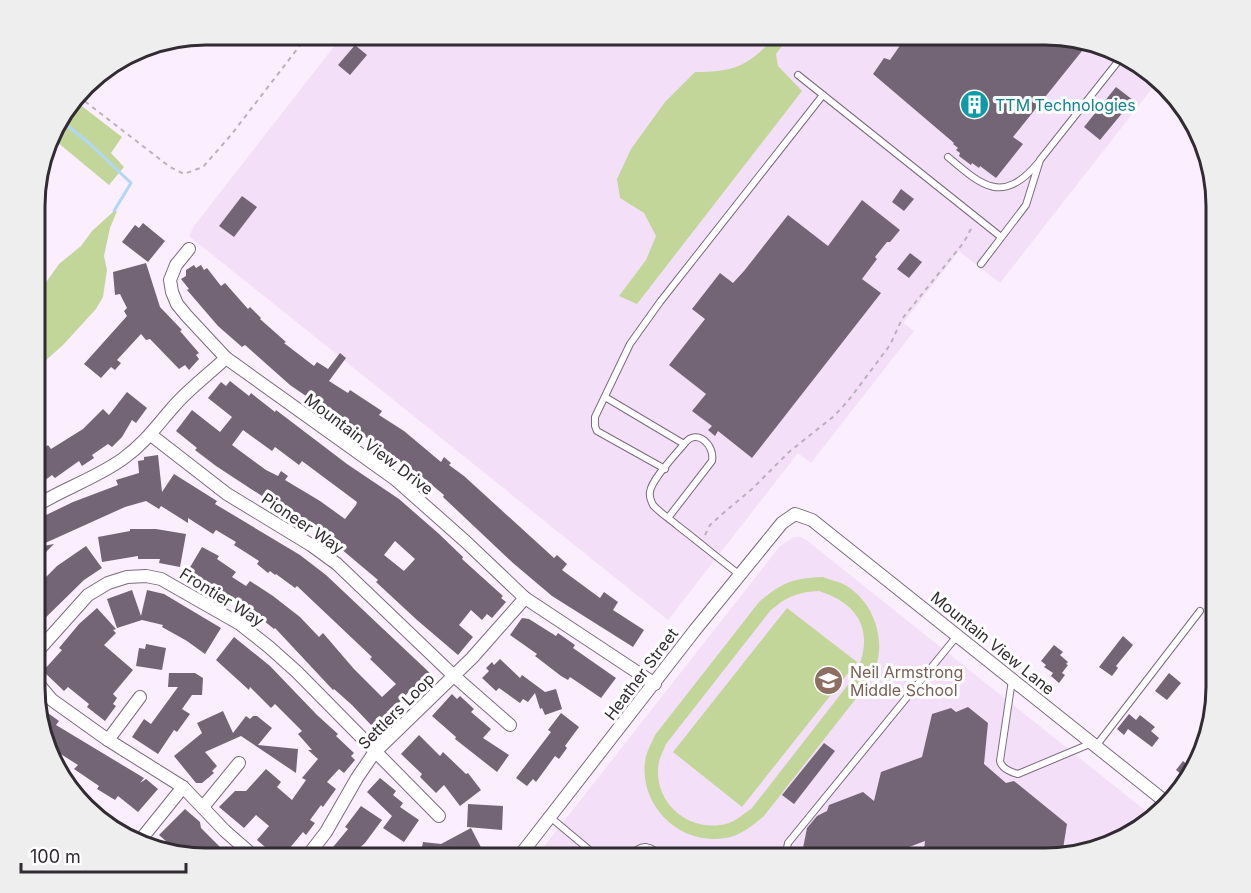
<svg xmlns="http://www.w3.org/2000/svg" width="1251" height="893" viewBox="0 0 1251 893" font-family="Inter,sans-serif">
<rect width="100%" height="100%" fill="#fbeefe"/>
<g fill="#f4dff8">
<path d="M343,35H1056L1150,70L1158,81L1000,283L959,251L903,323L914,331L811,463L798,453L668,620L189,236L194,226Z"/>
<path d="M794,537H801L809,542L1152,816L1121,841L1046,858H535L780,546Z"/>
</g>
<g fill="#c3d69a" fill-rule="evenodd">
<path d="M776,35H790L776,54L778,66L802,91L637,304L619,296L646,260L656,236L644,213L620,198L617,179L631,149L665,102L695,72C736,72 750,65 776,35Z"/>
<path d="M74,100L122,137L111,153L124,167L109,185L51,137L57,120Z"/>
<path d="M114,211H117L110,228L104,256L107,270L103,297L96,309L63,345L36,369V303L47,281L59,264L81,246L92,231Z"/>
<path d="M823,577C830,580 838,581 845,585C872,600 886,637 876,666C874,673 868,681 865,687L764,816C752,826 740,836 725,838C678,846 636,803 646,756C648,749 652,742 655,735L759,602C781,583 793,578 823,577ZM819,591C863,605 875,636 854,677L752,808C742,815 733,824 720,825C683,830 652,798 659,762C660,756 664,750 666,744L770,611C786,597 798,592 819,591Z"/>
<path d="M787,608L857,662L742,807L673,752Z"/>
</g>
<g fill="none" stroke-linecap="round" stroke-linejoin="round">
<path stroke="#b1d6f6" stroke-width="3" d="M59,119L90,144L131,183L114,211"/>
</g>
<g fill="#736575" fill-rule="evenodd">
<path d="M891,35H1056L1086,46L1013,137L1023,144L996,178L980,166L979,168L972,163L971,165L959,156L960,153L956,150L958,148L953,144L954,143L873,74L884,58L890,60L901,44Z"/>
<path d="M355,45L367,55L350,75L338,65Z"/>
<path d="M1125,61L1150,70L1154,75L1148,82L1124,63Z"/>
<path d="M1116,87L1133,100L1100,140L1084,127Z"/>
<path d="M901,189L914,199L904,211L892,202Z"/>
<path d="M242,196L257,207L234,237L219,226Z"/>
<path d="M862,200L900,230L890,242H887L875,257L877,259L862,279L881,293L752,458L718,431L715,436L708,430L712,426L692,411L706,394L669,365L705,319L692,309L720,273L733,283L744,271L788,215L828,246Z"/>
<path d="M143,223L165,241L148,262L122,242L135,225L139,228Z"/>
<path d="M910,253L922,262L909,278L897,269Z"/>
<path d="M146,263L160,307L182,330L180,331L199,353L196,355L199,359L189,370L185,365L179,369L150,339L146,340L141,334L117,360L121,363L115,370L111,367L101,378L84,364L127,316L124,311L127,308L120,294L115,295L113,272Z"/>
<path d="M194,265L196,268L201,265L204,270L207,268L221,286L225,283L248,309L250,307L261,318L260,319L286,342L284,343L314,366L317,362L328,369L340,353L346,358L329,381L348,393L350,390L382,411L379,415L404,431L441,462L444,457L451,463L449,465L464,476L554,558L557,555L567,564L562,570L600,598L604,592L618,602L613,610L644,630L633,647L552,596L513,563L443,497L444,495L414,470L412,472L396,458L290,385L245,345L242,347L218,326L187,290L189,289L181,279L186,276V270Z"/>
<path d="M230,381L249,396L251,393L275,412L276,410L347,464L399,499L438,533L463,557L462,559L503,596L501,598L506,602L492,618L487,614L482,620L471,610L459,625L473,637L458,655L417,620L376,582L378,580L340,548L298,515L297,517L271,502L216,466L195,450L197,448L176,431L192,410L220,432L232,417L208,398L221,382L226,386ZM243,430L272,451L275,447L299,465L302,461L357,502L356,505L345,519L320,501L285,480L288,476L281,471L278,476L266,470L232,445ZM395,541L415,559L404,571L384,555Z"/>
<path d="M127,392L147,408L136,423L132,420L122,437L112,447L108,444L92,455L94,458L82,466L79,461L55,478L52,475L36,487V454L48,445L51,449L83,429L103,409L109,415Z"/>
<path d="M158,455L162,492L174,474L217,501L215,504L300,555L326,575L432,675L417,691L413,687L396,706L399,709L382,726L378,721L372,726L352,705L334,689L333,690L275,628L274,629L252,611L251,613L205,582L203,584L186,574L202,547L219,556L217,559L236,572L232,577L246,586L250,581L273,596L300,617L319,637L323,633L354,669L382,697L396,684L370,659L372,657L297,586L295,588L276,574L275,575L270,571L268,573L257,564L259,561L234,545L236,542L216,530L213,534L188,518V523L161,506L159,509L146,501L125,507L43,544V546L54,544L36,562V522L44,516L73,502L118,485L116,480L139,473L138,461L144,460V457Z"/>
<path d="M130,529H156L186,534L180,567L159,563L160,559H138V556L102,562L98,537L130,531Z"/>
<path d="M86,546L102,568L84,580L36,627V595L46,585L42,581L57,566Z"/>
<path d="M132,590L141,616L147,590L164,594L221,628L205,654L187,641L162,627L163,625L142,620L117,628L107,599Z"/>
<path d="M97,608L116,629L113,630L116,633L104,645L133,670L113,694L117,698L113,704L116,706L105,721L87,707L89,704L68,687L64,691L43,671L62,650L59,648L79,624Z"/>
<path d="M522,618L529,619L556,636L558,633L575,645L573,648L616,678L601,698L570,677L568,680L561,676L535,656L537,654L510,635Z"/>
<path d="M1123,636L1133,645L1116,666L1118,668L1112,676L1099,667Z"/>
<path d="M234,637L270,666L317,715L338,734L336,736L354,753L351,756L355,760L344,773L339,769L327,782L336,789L323,807L321,805L310,820L315,823L306,835L303,832L284,855L279,851L276,855L272,853L257,840L269,826L256,815L244,828L219,807L235,791H246L266,769L281,782L277,787L292,800L306,780L302,778L318,759L308,750H312L298,734L302,731L275,704L271,708L250,687L249,690L216,660Z"/>
<path d="M146,644L166,648L162,670L136,666L139,648L145,649Z"/>
<path d="M1054,645L1063,652L1060,655L1068,662L1066,664L1068,665L1062,673L1065,675L1059,683L1051,676L1053,673L1044,667L1046,665L1041,661Z"/>
<path d="M500,659L520,678L522,675L545,692L556,689L562,709L545,715L542,708L540,709L535,693L528,702L523,699L520,703L499,688L496,691L482,678L489,671L486,668L492,662L494,665Z"/>
<path d="M169,673H195L203,678L202,695H192L182,709L190,714L177,732L174,730L158,754L132,737L144,719L151,724L178,687H168Z"/>
<path d="M1169,673L1181,683L1167,700L1155,691Z"/>
<path d="M452,694L457,699L460,696L474,709L471,712L491,729L483,738L509,755L497,772L455,739L456,737L432,716Z"/>
<path d="M968,707L988,723L984,764L1006,783L1014,781L1067,824L1062,855L1046,858H923L925,841L888,855L887,858H801L807,828L817,816L827,811L829,805L863,792L874,801L881,772L922,757L932,714L951,708L956,712Z"/>
<path d="M41,708L59,721L56,725L144,778L140,783L146,779L158,789L138,812L118,796L115,800L97,789L99,786L74,769L78,765L48,746L37,712Z"/>
<path d="M223,711L233,733L246,716L250,719L253,716H257L272,728L258,745L298,749L296,773L241,736L205,752L217,766L212,771L214,773L202,783H196L174,756L202,733L197,723Z"/>
<path d="M561,713L579,727L565,746L567,748L559,759L555,756L536,782L533,779L527,786L516,778L551,732L548,730Z"/>
<path d="M1129,714L1136,720L1140,715L1155,727L1151,731L1159,738L1152,747L1128,729L1124,735L1117,729Z"/>
<path d="M419,735L440,756L443,752L466,774L468,773L481,790L460,806L444,785L436,793L420,777L422,774L401,754Z"/>
<path d="M824,743L835,751L794,804L782,795Z"/>
<path d="M1183,761L1190,767L1186,778L1176,770Z"/>
<path d="M380,778L396,791L393,795L403,803L400,807L419,820L404,842L383,828L392,816L367,792Z"/>
<path d="M468,804L503,806L502,830L467,827Z"/>
<path d="M361,806L382,820L365,843L357,850L373,858H324L348,829L345,827Z"/>
<path d="M185,809L200,822L201,828L231,858H195L191,857L179,845L175,849L159,835Z"/>
<path d="M471,828L484,853L475,858H420L423,842L441,844Z"/>
</g>
<g fill="none" stroke-linecap="round" stroke-linejoin="round">
<defs>
<g id="lane">
<path d="M798,75L1001,237"/>
<path d="M948,157C982,186 1003,205 1038,163"/>
<path d="M981,264L1026,205L1040,160L1120,59"/>
<path d="M605,397L684,444"/>
<path d="M665,469L597,431L595,426V417L630,344L660,302L823,95"/>
<path d="M668,518L712,461C715,445 697,428 685,443C676,454 651,480 650,492C649,497 651,501 653,505C660,513 670,519 678,526C699,542 719,559 740,575"/>
<path d="M1012,680L1000,761C1002,769 1010,772 1018,774L1092,743"/>
<path d="M1096,746L1200,611"/>
<path d="M550,817L599,858"/>
<path d="M628,858C643,841 649,846 665,858"/>
<path d="M785,858L788,843L957,636"/>
</g>
<g id="street">
<path d="M189,249L176,265L170,280L172,292L177,304L186,315L226,358L395,479L465,541L525,598L655,684"/>
<path d="M151,435L227,494L311,545L337,564L454,676L510,725"/>
<path d="M36,506C64,488 97,478 124,458C145,443 158,424 175,405C190,388 209,374 226,358"/>
<path d="M36,653L88,595L108,583L127,577L146,576L161,579L240,624L269,647L297,672L439,816"/>
<path d="M36,681L52,700L108,740L183,787L225,831L256,858"/>
<path d="M108,740L140,697"/>
<path d="M203,807L239,763"/>
<path d="M142,838L183,787"/>
<path d="M306,858L326,832L357,778L374,753L472,658L525,598"/>
<path d="M518,858L695,630L782,523L795,514L812,520L1167,803"/>
</g>
</defs>
<use href="#lane" stroke="#7a6c7d" stroke-width="8"/>
<use href="#street" stroke="#7a6c7d" stroke-width="14"/>
<g stroke="#bab0bd" stroke-width="2" stroke-dasharray="4.5 4.5" stroke-linecap="butt">
<path d="M78,96L170,167L184,174L203,167L231,135L308,35"/>
<path d="M705,535L710,525L721,515L752,489L789,452L834,416L848,401L890,345L902,319L964,242L973,225"/>
</g>
<use href="#lane" stroke="#fff" stroke-width="6"/>
<use href="#street" stroke="#fff" stroke-width="12"/>
</g>
<defs>
<symbol id="building-disc" viewBox="-11 -11 22 22"><circle r="9.5" fill="#0f9aa8" stroke="#fff"/><path d="M-4-6H4V6H1V3H-1V6H-4ZM-2.5-4.3h1.7v1.8h-1.7ZM.8-4.3h1.7v1.8H.8ZM-2.5-1h1.7V.8h-1.7ZM.8-1h1.7V.8H.8Z" fill="#fff"/></symbol>
<symbol id="school-disc" viewBox="-11 -11 22 22"><circle r="9.5" fill="#8d6e63" stroke="#fff"/><path d="M0-5L7-2L0 1L-7-2ZM-4 1L0 2.5L4 1V4Q0 6-4 4Z" fill="#fff"/></symbol>
</defs>
<g fill-rule="evenodd">
<use href="#building-disc" x="958" y="88" width="33" height="33"/>
<use href="#school-disc" x="812" y="664" width="33" height="33"/>
</g>
<g text-anchor="middle" dominant-baseline="central" stroke-width="6" stroke-linejoin="round" paint-order="stroke">
<g font-size="16" fill="#0d838f" stroke="#fff" text-anchor="start">
<text x="995" y="105">TTM Technologies</text>
</g>
<g font-size="16" fill="#312b32" stroke="#fff">
<text transform="translate(369 444) rotate(37)">Mountain View Drive</text>
<text transform="translate(303 523) rotate(34)">Pioneer Way</text>
<text transform="translate(222 597) rotate(32)">Frontier Way</text>
<text transform="translate(993 643) rotate(39)">Mountain View Lane</text>
<text transform="translate(641 674) rotate(-53)">Heather Street</text>
<text transform="translate(396 711) rotate(-45)">Settlers Loop</text>
</g>
<g font-size="16" fill="#785e54" stroke="#fff" text-anchor="start">
<text x="850" y="672">Neil Armstrong<tspan x="850" dy="18">Middle School</tspan></text>
</g>
</g>
<path d="M0 0H1251V893H0ZM206 45H1045A161 161 0 0 1 1206 206V687A161 161 0 0 1 1045 848H206A161 161 0 0 1 45 687V206A161 161 0 0 1 206 45Z" fill="#efeeef" fill-rule="evenodd"/>
<path fill="none" stroke="#312b32" stroke-width="3" d="M206 45H1045A161 161 0 0 1 1206 206V687A161 161 0 0 1 1045 848H206A161 161 0 0 1 45 687V206A161 161 0 0 1 206 45Z"/>
<path d="M21 863v9h165v-9" fill="none" stroke="#312b32" stroke-width="3"/>
<text x="30" y="863" font-size="18" fill="#312b32" stroke="#ffffff" stroke-width="4.5" paint-order="stroke">100 m</text>
</svg>
